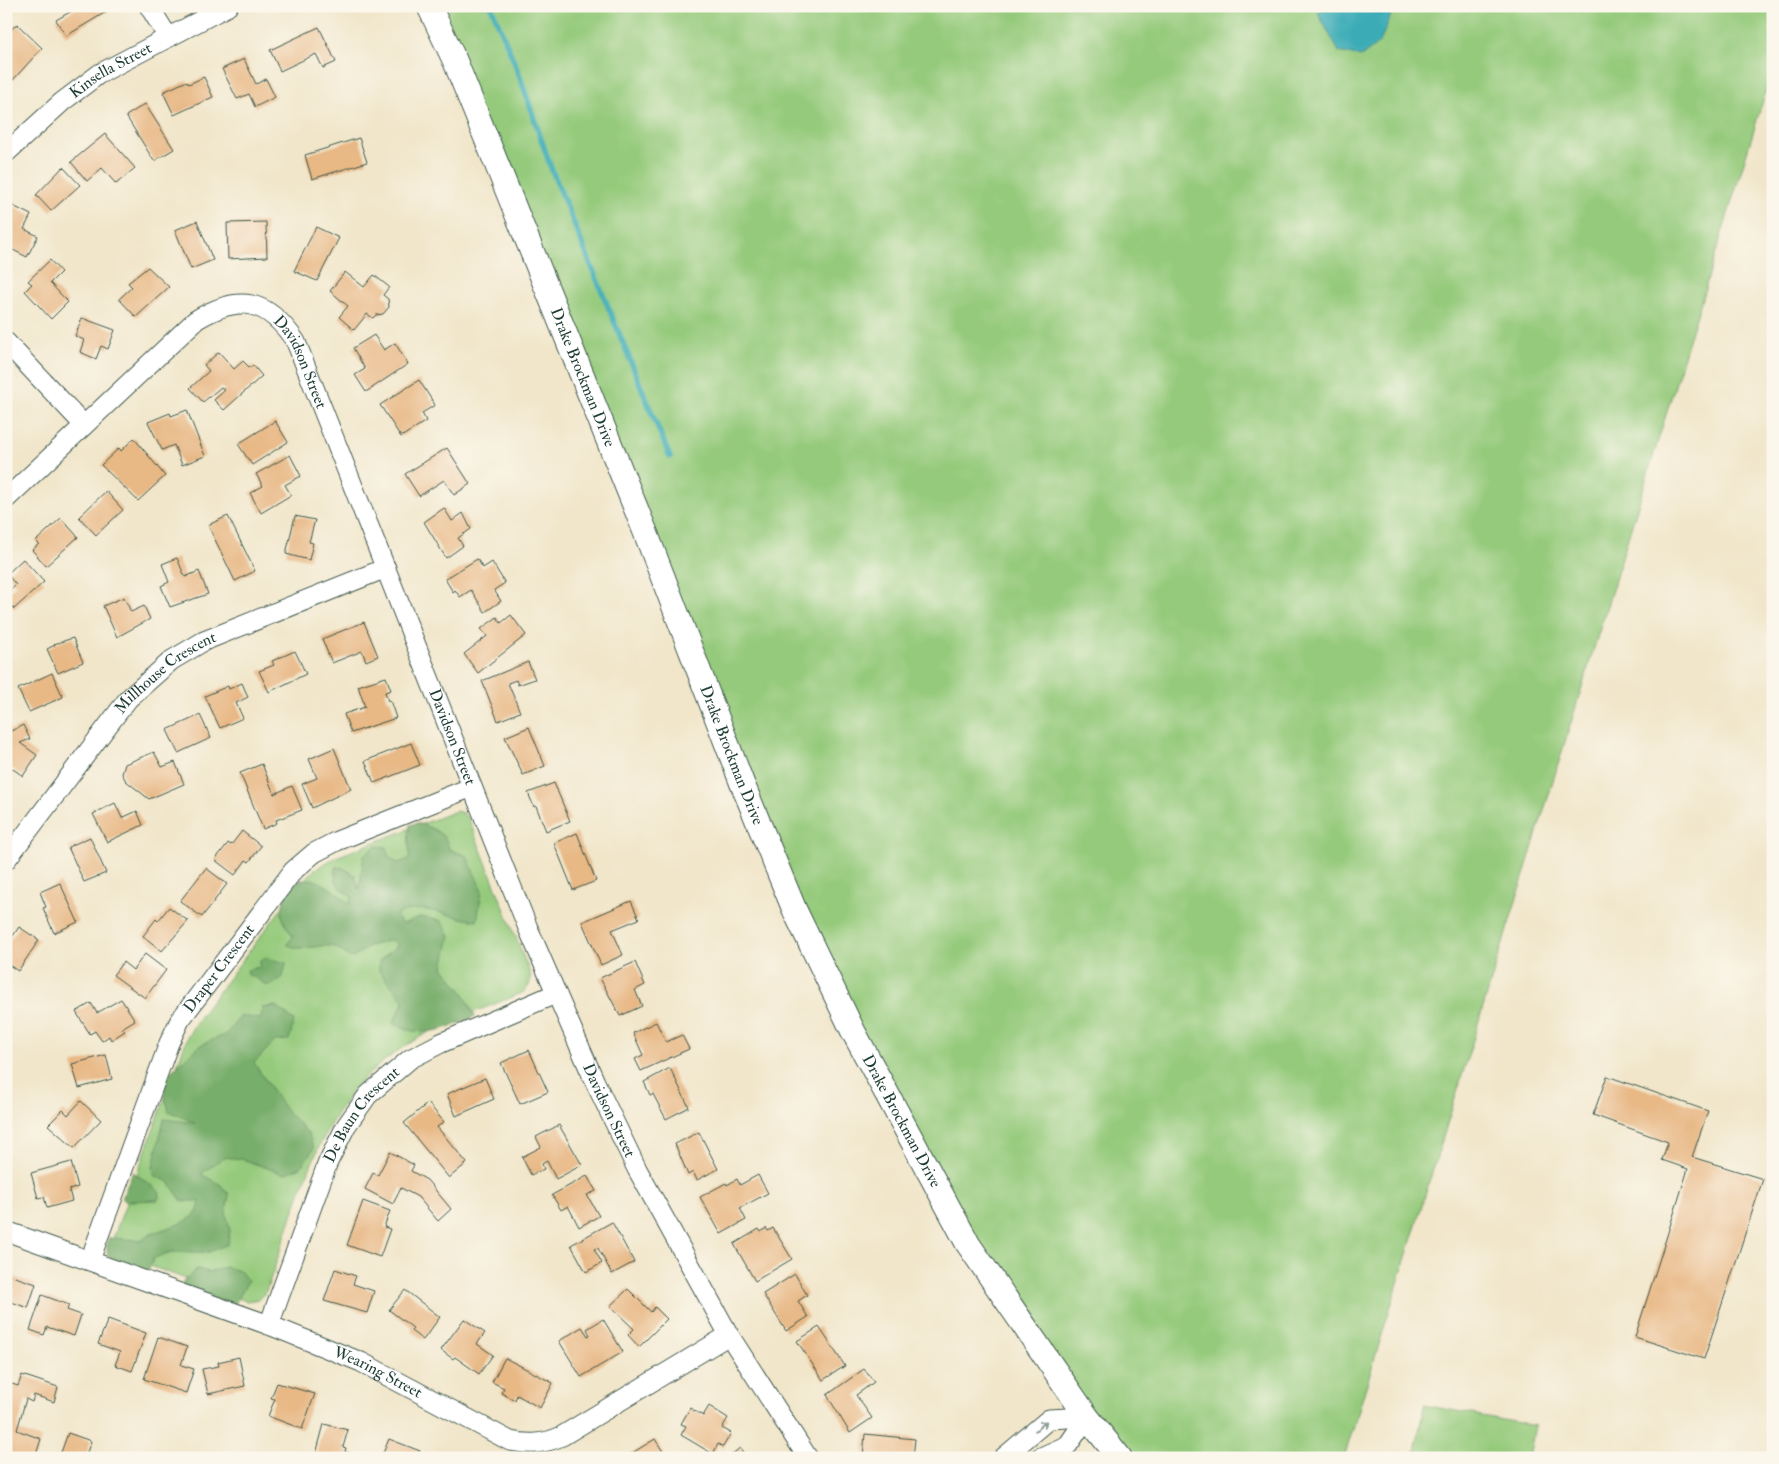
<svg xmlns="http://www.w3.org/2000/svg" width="1779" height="1464" viewBox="0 0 1779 1464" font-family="'IM FELL Double Pica',serif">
<rect width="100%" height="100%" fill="#fbf7ec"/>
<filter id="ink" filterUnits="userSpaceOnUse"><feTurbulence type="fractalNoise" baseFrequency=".02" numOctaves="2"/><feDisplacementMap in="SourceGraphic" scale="10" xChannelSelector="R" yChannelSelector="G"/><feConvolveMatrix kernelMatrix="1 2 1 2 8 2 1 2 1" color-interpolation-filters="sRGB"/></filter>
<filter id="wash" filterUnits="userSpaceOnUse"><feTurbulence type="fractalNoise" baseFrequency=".0096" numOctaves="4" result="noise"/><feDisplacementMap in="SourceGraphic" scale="20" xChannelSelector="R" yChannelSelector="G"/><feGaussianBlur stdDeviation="1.12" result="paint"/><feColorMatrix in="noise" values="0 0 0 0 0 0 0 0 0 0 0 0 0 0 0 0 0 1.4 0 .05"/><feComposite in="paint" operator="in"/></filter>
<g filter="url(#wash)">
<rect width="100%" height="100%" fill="#f1e6ca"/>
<g fill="#95ca7c" stroke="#5a8458">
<path d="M429,6H1773V68L1344,1458H1120L968,1244L853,1031Z"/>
<path d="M456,811L463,813L469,820L530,973C531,982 530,987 522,993C484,1009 440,1023 405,1046C379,1063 354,1085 338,1112C306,1162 287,1235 266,1291L260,1299L246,1301L123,1256L113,1244L114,1236L188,1036L198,1019L297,888L314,870L336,857Z"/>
<path d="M1424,1405L1535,1426L1529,1458H1414Z"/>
</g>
<g fill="#78ae6c" stroke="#4c7650">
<path d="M417,823C430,827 447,833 449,849L467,856L482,891L477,921C451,918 421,901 396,915L402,924L421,917L441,921L450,936L443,967L464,994L475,1016C449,1029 419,1040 393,1023L404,1001L379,971V961L398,945L392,940L369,946L353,958C344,956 341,948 331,946C317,944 299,953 287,944L293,937C290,931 283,922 282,915C281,902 290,880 306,879C322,878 339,896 350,904L352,897C339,887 333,884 336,867L343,868L355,875L359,889L364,855L376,846L387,847L389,857L398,863L409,859C411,846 406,838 410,825Z"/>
<path d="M266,958L286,963L283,977C262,995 266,979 248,975L247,970L260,967V960Z"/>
<path d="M276,1006L294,1021L289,1040L275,1041L254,1063L285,1109L308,1133L314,1148L301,1167L284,1174L242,1159L224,1157L201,1174L221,1185L229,1194L226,1214L230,1230L228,1244L209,1252H171L154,1258L148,1271C128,1267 99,1266 109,1238L141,1240C156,1228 188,1226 197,1212C199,1210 199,1204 200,1201H182L169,1182L154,1175L153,1167L164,1119L195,1123L169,1111L164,1093L167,1075L201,1045L226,1034L241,1016L261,1019L262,1008Z"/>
<path d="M133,1172L160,1192L158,1200L125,1201L122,1198Z"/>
<path d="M225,1267L240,1271L248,1281L234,1306L182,1290L183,1282L197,1269L209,1272Z"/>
</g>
<path fill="#3aacb6" stroke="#2c7475" d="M1328,6H1373L1391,15L1380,42L1361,57L1339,52L1318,13Z"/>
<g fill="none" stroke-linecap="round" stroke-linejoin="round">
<path stroke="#3aacb6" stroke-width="5.5" d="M491,6L518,71L551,168L670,457"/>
</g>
<g id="blocks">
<g fill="#e8b885">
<path d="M76,6H103L106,12L66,36L56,20L77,8Z"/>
<path d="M17,24L42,48L13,80L6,73V34Z"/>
<path d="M319,27L336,62L323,68L316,54L280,71L270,50Z"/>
<path d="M244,59L256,84L266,79L275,97L255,107L249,94L237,99L222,69Z"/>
<path d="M204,77L213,97L174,115L163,92L187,81L189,84Z"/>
<path d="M145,104L174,149L154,161L126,116Z"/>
<path d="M105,134L135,168L116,184L102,168L87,181L71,162Z"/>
<path d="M359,138L367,162L312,179L305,155Z"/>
<path d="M63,167L80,185L51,211L36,195Z"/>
<path d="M11,205L31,215L24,229L38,236L27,257L11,249L6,258V214Z"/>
<path d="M197,221L213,260L191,269L175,230Z"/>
<path d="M266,222L267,257L228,259L227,223Z"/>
<path d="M316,227L339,238L317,281L294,271Z"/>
<path d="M50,260L61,272L50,283L68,302L51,319L25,291L32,284L28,281Z"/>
<path d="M148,267L169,287L136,317L119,299L132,287L128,283Z"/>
<path d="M345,272L364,287L374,275L389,287L383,295L388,299L389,307L383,314L376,315L373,318L367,314L354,330L339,317L348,306L330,291Z"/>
<path d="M82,318L115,330L108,349L101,346L96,359L80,352L84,340L75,336Z"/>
<path d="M374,335L384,350L395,343L408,364L366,392L355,375L365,369L353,348Z"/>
<path d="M219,352L234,369L243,361L250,368L253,365L262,376L224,410L214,400L225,390L221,387L203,402L190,388L209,371L204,365Z"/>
<path d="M419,380L435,405L422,413L426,421L401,437L380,405Z"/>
<path d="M187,410L205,456L182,465L174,445L162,450L148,422L170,413L171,416Z"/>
<path d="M275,421L288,442L252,465L238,444Z"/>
<path d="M134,438L165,476L138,501L101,465L119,448L121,451Z"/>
<path d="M447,448L470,484L454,495L444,480L419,496L405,474Z"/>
<path d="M290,455L301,476L285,485L291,495L261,513L250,493L263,486L256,474Z"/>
<path d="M106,491L123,510L96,535L79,517Z"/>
<path d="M444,508L452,521L463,513L471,529L458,538L463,546L446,558L424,522Z"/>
<path d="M228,516L255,571L235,581L208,525Z"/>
<path d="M295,516L315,520L309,542L313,543L309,560L286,554Z"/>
<path d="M61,518L78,537L46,566L32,550L39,544L36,541Z"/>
<path d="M177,558L185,577L199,571L208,594L170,607L161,586L169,582L162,564Z"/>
<path d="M23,559L44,582L14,609L6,600V594L16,585L7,574Z"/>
<path d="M477,559L483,568L492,562L505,583L494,590L501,601L485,612L471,590L460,597L455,590L453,592L445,579Z"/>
<path d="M124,597L131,612L144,606L150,619L117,637L103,606Z"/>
<path d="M511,615L526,635L478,673L464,654L487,636L481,629L497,617L501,623Z"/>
<path d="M364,622L378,656L366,661L362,651L332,663L322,639Z"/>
<path d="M73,638L83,662L58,673L47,649L55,645L54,644Z"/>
<path d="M295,651L306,674L269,692L259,671L274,665L272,661Z"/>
<path d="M528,662L535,679L518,685L516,680L508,683L520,712L498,721L482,681Z"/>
<path d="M52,673L63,697L29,712L18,689Z"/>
<path d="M386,677L391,690L385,692L388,701L390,700L396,718L351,733L344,714L365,707L358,686Z"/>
<path d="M242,683L248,697L236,703L243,718L220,728L205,696L228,686L229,689Z"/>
<path d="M200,715L211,738L178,753L167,730Z"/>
<path d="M6,721L11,731L23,725L30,739L20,743L37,755L23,776L6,764Z"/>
<path d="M529,727L545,766L523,775L505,737Z"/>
<path d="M411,743L420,765L374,783L365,761Z"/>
<path d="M334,748L351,789L312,808L302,784L317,778L309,759Z"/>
<path d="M154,752L162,767L175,762L184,784L149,799L126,781L122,774L125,764Z"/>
<path d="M262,764L274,794L292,786L302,810L276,820L277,823L263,829L240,773Z"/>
<path d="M554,783L570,821L546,831L536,806L534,807L528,793Z"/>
<path d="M115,803L122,818L137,811L143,825L107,842L93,814Z"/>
<path d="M242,831L261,846L249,862L246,860L235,875L215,860L228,843L231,845Z"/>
<path d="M577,833L596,881L573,890L554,843Z"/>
<path d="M90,837L106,873L84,882L68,847Z"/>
<path d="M206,868L227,884L202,917L180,901Z"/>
<path d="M60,883L78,922L54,933L43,908L46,907L40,892Z"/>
<path d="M631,901L639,919L612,930L623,955L601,965L582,922Z"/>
<path d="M169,907L188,921L162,951L143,936L156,919L158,921Z"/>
<path d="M19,927L39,940L18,971L6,963V946Z"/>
<path d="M145,954L166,970L145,998L113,975L123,962L133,970Z"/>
<path d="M635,962L645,985L635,990L642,1006L620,1016L600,978Z"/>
<path d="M121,999L135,1020L122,1028L125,1031L111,1040L109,1036L102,1041L95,1031L90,1034L76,1012L91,1003L97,1013Z"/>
<path d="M656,1022L666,1042L682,1035L689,1049L641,1071L635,1059L643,1055L633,1033Z"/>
<path d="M529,1050L548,1092L520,1104L501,1063Z"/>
<path d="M106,1055L112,1079L79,1088L72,1064Z"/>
<path d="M670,1068L689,1107L666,1119L653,1094L650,1095L644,1082Z"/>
<path d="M1607,1076L1708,1111L1692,1157L1763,1179L1704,1359L1635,1337L1688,1169L1662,1160L1668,1142L1593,1115Z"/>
<path d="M485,1078L494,1099L456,1116L447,1094Z"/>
<path d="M81,1101L101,1120L74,1148L48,1125L63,1110L68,1115Z"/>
<path d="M428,1103L444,1122L437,1127L467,1163L449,1178L404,1123Z"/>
<path d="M559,1125L582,1165L556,1179L547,1161L542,1164L544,1169L531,1175L522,1157L541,1147L536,1137Z"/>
<path d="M699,1132L718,1169L697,1180L693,1172L688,1175L675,1144Z"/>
<path d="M390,1152L414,1165L411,1171L427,1180L451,1209L438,1221L418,1197L401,1188L393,1204L365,1189L373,1173L378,1175Z"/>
<path d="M71,1162L78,1187L69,1190L72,1201L47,1208L44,1197L38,1198L31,1173Z"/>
<path d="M758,1175L768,1193L740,1208L746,1220L721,1234L700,1197L726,1183L727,1185L737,1179L740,1185Z"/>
<path d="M587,1176L596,1191L587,1195L599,1216L579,1227L568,1206L561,1210L552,1195Z"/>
<path d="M363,1201L390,1211L384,1227L390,1229L380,1257L347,1245Z"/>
<path d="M612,1222L634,1262L612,1274L598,1248L594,1249L602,1263L586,1272L571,1245Z"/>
<path d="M766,1228L768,1231L773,1228L792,1259L755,1281L734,1244L759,1229L761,1232Z"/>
<path d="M335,1269L356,1276L353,1284L374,1291L367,1313L324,1301Z"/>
<path d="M6,1274L36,1284L28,1308L6,1300Z"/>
<path d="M795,1274L807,1295L798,1301L808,1317L786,1331L763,1294Z"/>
<path d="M628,1289L651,1312L655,1307L667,1319L639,1347L628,1335L634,1329L610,1306Z"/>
<path d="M405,1290L440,1317L423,1340L411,1331L413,1328L389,1310Z"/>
<path d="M42,1295L69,1305L67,1310L81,1315L74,1336L47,1327L44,1335L30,1330Z"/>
<path d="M108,1319L146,1333L132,1371L115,1365L120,1352L98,1344Z"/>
<path d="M464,1319L485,1333L477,1344L493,1355L479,1374L455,1357L453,1359L441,1350Z"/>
<path d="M603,1319L623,1352L581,1377L559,1341L582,1327L588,1336L590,1335L587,1329Z"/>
<path d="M819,1327L845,1366L823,1380L797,1341Z"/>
<path d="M158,1337L187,1347L181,1365L194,1369L186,1393L144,1379Z"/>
<path d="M239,1357L245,1386L208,1394L202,1369L219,1366L218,1362Z"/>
<path d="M505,1358L553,1383L540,1408L517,1395L515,1400L501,1393L504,1388L492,1382Z"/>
<path d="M864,1369L874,1382L856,1395L872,1418L850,1433L827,1395Z"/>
<path d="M22,1375L58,1387L54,1402L34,1395L32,1402L26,1399L17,1430L41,1439L35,1458H15L6,1455V1392L9,1383L18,1386Z"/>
<path d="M277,1383L315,1394L302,1429L268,1416L275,1399L271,1398Z"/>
<path d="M709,1406L728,1418L722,1428L731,1433L723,1447L718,1444L713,1454L681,1435L686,1426L681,1424L690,1408L703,1416Z"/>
<path d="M324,1424L348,1430L343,1447L346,1448L345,1452L350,1453L349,1458H315Z"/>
<path d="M68,1433L91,1441L85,1458H59Z"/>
<path d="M865,1434L915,1439L913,1458H863Z"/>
<path d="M389,1439L420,1451L417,1458H381Z"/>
<path d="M655,1439L667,1458H624Z"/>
<path d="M740,1448L747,1458H727Z"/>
</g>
</g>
</g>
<g filter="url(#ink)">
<use href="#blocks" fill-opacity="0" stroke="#3e564a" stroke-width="1"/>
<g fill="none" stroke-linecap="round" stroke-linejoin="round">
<defs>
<g id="minor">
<path d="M149,6L168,37"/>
<path id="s1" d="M6,153L62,102L99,74L228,6"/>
<path d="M6,342L84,425"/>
<path id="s2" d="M6,499L196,320C240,293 268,300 296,342L528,928L595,1082L637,1169L729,1335L808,1458"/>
<path id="s3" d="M6,860L128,699L172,660L204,641L386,568"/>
<path id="s4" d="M6,1231L269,1325L361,1362L510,1441C529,1445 544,1444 562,1436L729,1335"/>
<path id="s5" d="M90,1260L169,1043L180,1020L293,871L314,853L337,841L472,787"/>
<path id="s6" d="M269,1325L328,1162L346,1126L368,1095L410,1059L441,1043L555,994"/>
<path d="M1003,1458L1049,1419L1087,1417"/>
<path d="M1039,1458L1068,1445L1087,1417"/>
</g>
<g id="major">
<path id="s7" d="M429,6L455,61L645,531L742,783L795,911L853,1031L968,1244L1087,1417L1120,1458"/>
</g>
</defs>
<use href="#minor" stroke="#3e564a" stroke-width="21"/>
<use href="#major" stroke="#3e564a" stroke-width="26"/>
<use href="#minor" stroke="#fff" stroke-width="19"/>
<use href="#major" stroke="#fff" stroke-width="24"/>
</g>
<defs><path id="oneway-shaft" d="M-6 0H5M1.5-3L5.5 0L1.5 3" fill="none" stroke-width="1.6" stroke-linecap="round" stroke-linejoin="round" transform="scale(1.25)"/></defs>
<use stroke="#8f9e9a" href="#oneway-shaft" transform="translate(1041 1426) rotate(-40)"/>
</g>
<g text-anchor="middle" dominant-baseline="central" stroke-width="5" stroke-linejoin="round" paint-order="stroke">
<g font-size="16" fill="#1f3d34" stroke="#fbf7ec">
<text stroke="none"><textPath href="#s1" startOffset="134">Kinsella Street</textPath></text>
<text stroke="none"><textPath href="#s2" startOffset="399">Davidson Street</textPath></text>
<text stroke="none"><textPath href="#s7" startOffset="402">Drake Brockman Drive</textPath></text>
<text stroke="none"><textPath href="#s3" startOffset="248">Millhouse Crescent</textPath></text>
<text stroke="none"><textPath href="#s2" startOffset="804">Davidson Street</textPath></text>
<text stroke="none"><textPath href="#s7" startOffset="808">Drake Brockman Drive</textPath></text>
<text stroke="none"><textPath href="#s5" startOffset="321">Draper Crescent</textPath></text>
<text stroke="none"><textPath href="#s2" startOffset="1209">Davidson Street</textPath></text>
<text stroke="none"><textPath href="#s6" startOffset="232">De Baun Crescent</textPath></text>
<text stroke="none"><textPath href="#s7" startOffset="1212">Drake Brockman Drive</textPath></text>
<text stroke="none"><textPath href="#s4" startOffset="398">Wearing Street</textPath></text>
</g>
</g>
<rect width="1779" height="1464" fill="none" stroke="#fbf7ec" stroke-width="25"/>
</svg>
